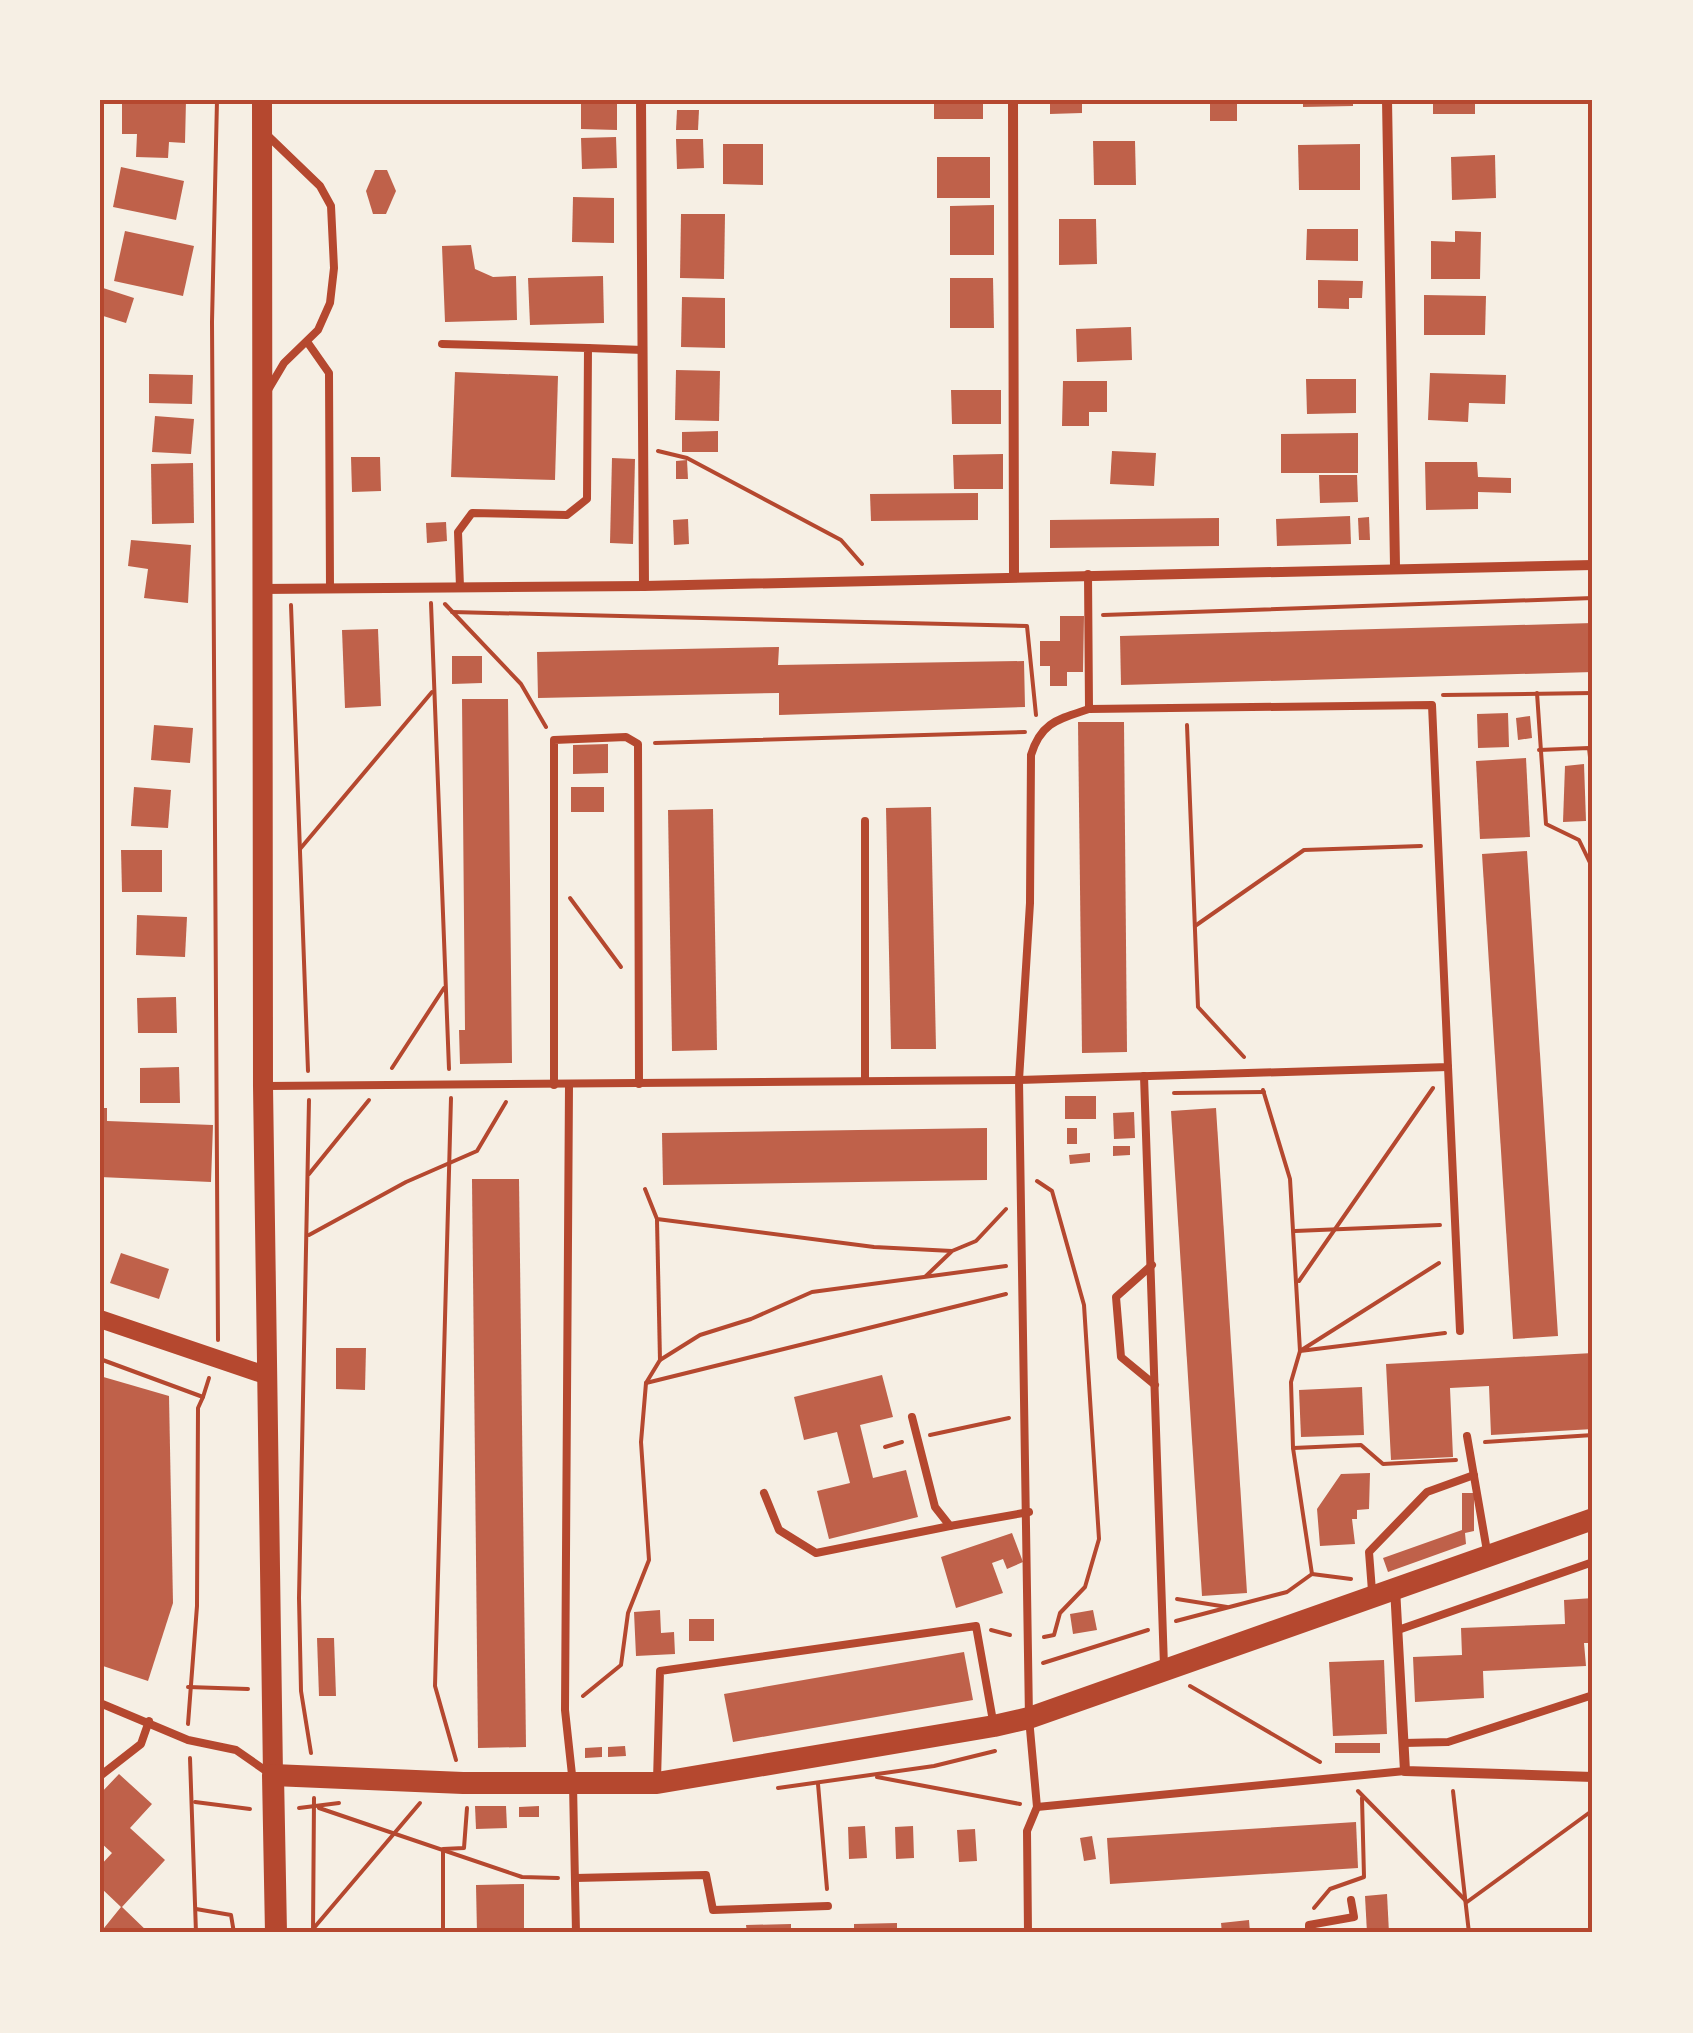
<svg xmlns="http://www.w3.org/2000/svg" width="1693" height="2033" viewBox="0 0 1693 2033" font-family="'Exo 2',sans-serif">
<rect width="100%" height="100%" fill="#f6efe4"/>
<g fill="#bf614a">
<path d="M139,100H186L185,143L169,142L168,158L136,157L137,134H122V103Z"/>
<path d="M581,100H617V130L581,129Z"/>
<rect x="934" y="100" width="49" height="19"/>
<path d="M1050,100H1082V113L1050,114Z"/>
<rect x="1210" y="100" width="27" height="21"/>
<path d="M1303,100H1353V106L1303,107Z"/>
<rect x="1433" y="100" width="42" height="14"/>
<path d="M677,110H699L698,130H676Z"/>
<path d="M616,137L617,168L582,169L581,138Z"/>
<path d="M676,139H703L704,168L677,169Z"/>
<path d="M1093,141H1135L1136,185H1094Z"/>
<path d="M723,144H763V185L723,184Z"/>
<path d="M1360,144V190H1299L1298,145Z"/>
<path d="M1495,155L1496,198L1452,200L1451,157Z"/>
<rect x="937" y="157" width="53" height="41"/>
<path d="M121,167L184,181L176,220L113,207Z"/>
<path d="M375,170H387L396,191L386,214H373L366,191Z"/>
<path d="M573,197L614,198V243L572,242Z"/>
<path d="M994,205V255H950V206Z"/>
<path d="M681,214H725L724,279L680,278Z"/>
<path d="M1059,219H1096L1097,264L1059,265Z"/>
<path d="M1307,229H1358V261L1306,260Z"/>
<path d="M125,231L194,246L183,296L114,281Z"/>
<path d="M1455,231L1481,232L1480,279H1431V241L1455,242Z"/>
<path d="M471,245L475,269L493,277L516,276L517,320L445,322L442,246Z"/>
<path d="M603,276L604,323L530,325L528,278Z"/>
<path d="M950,278H993L994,328H950Z"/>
<path d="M1318,280L1363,281L1362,298H1349V309L1318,308Z"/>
<path d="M100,287L134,298L126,323L100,315Z"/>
<path d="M1424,295L1486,296L1485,335H1424Z"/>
<path d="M682,297L725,298V348L681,347Z"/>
<path d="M1131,327L1132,360L1077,362L1076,329Z"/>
<path d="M676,370L720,371L719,421L675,420Z"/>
<path d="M455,372L558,376L555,480L451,477Z"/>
<path d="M1430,373L1506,375L1505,404L1469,403L1468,422L1428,420Z"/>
<path d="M149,374L193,375L192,404L149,403Z"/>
<path d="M1306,379H1356V413L1307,414Z"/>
<path d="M1063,381H1107V412H1089V426H1062Z"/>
<path d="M951,390H1001V424H952Z"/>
<path d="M155,416L194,419L191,454L152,452Z"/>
<path d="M718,431V452H682V432Z"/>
<path d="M1358,433V473H1281V434Z"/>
<path d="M1112,451L1156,453L1154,486L1110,484Z"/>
<path d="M1003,454V489H954L953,455Z"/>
<path d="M351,457H380L381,491L352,492Z"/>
<path d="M612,458L635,459L633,544L610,543Z"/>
<path d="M687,460L688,479H676V461Z"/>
<path d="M1425,462H1477L1478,477L1511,478V493L1478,492V509L1426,510Z"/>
<path d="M193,463L194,523L152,524L151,464Z"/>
<path d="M1319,475H1357L1358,502L1320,503Z"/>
<path d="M978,493V520L871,521L870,494Z"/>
<path d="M1350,516L1351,544L1277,546L1276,519Z"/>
<path d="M1369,517L1370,540H1359L1358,518Z"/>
<path d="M1219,518V546L1050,548V520Z"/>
<path d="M688,519L689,544L674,545L673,520Z"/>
<path d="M446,522L447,541L427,543L426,523Z"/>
<path d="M131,540L191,545L188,603L144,598L148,569L128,566Z"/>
<path d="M1060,616H1084L1083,672H1067V686H1050V666H1040V641H1060Z"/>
<path d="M1593,623V672L1121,685L1120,636Z"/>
<path d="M378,629L381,706L345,708L342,630Z"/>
<path d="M779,647L778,665L1024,661L1025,707L779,715V693L538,698L537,652Z"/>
<path d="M452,656H482V683L452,684Z"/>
<path d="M462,699H508L512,1063L460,1064L459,1030H465Z"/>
<path d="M1508,713L1509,747L1478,748L1477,714Z"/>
<path d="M1530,716L1532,738L1518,740L1516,718Z"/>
<path d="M1078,722H1124L1127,1052L1082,1053Z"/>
<path d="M154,725L193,728L190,763L151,760Z"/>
<path d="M608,744V773L573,774V745Z"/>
<path d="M1526,758L1530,837L1480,839L1476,761Z"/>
<path d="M1584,764L1586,821L1563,822L1565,766Z"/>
<path d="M134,787L171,790L168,828L131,826Z"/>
<rect x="571" y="787" width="33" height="25"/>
<path d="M931,807L936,1049H891L886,808Z"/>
<path d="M713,809L717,1050L672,1051L668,810Z"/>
<path d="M121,850H162V892H122Z"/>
<path d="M1527,851L1558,1336L1513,1339L1482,854Z"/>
<path d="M137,915L187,917L185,957L136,955Z"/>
<path d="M176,997L177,1033H138L137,998Z"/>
<path d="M179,1067L180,1103H140V1068Z"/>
<rect x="1065" y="1096" width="31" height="23"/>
<path d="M100,1108H107V1121L213,1125L211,1182L100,1177Z"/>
<path d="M1216,1108L1247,1593L1202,1596L1171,1111Z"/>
<path d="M1134,1112L1135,1138L1114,1139L1113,1113Z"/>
<path d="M987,1128V1180L663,1185L662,1133Z"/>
<rect x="1067" y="1128" width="10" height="16"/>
<path d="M1113,1146H1130V1155L1113,1156Z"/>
<path d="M1090,1153V1162L1070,1164L1069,1155Z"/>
<path d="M472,1179H519L526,1747L478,1748Z"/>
<path d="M121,1253L169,1269L159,1299L110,1283Z"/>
<path d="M336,1348H366L365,1390L336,1389Z"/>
<path d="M1593,1353V1429L1491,1435L1489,1386L1450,1388L1453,1457L1391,1460L1386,1364Z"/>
<path d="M882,1375L893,1417L860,1425L873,1478L906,1470L918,1517L829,1539L817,1491L850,1483L837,1432L804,1440L794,1397Z"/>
<path d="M100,1376L169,1396L173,1603L148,1681L100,1665Z"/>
<path d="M1362,1387L1364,1435L1301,1437L1299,1390Z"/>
<path d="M1370,1473L1369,1509L1357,1510V1519H1352L1355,1544L1320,1546L1317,1509L1341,1474Z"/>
<path d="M1462,1493H1474V1531L1465,1533L1466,1544L1388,1572L1383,1558L1462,1530Z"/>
<path d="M1012,1533L1023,1562L1007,1569L1003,1559L992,1563L1003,1593L956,1608L941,1557Z"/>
<path d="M1593,1598V1643H1584L1586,1666L1483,1671L1484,1698L1415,1702L1413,1657L1462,1655L1461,1628L1565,1624L1564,1600Z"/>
<path d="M660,1610L661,1633L674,1632L675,1654L636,1656L634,1612Z"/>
<path d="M1093,1610L1097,1630L1073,1634L1070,1614Z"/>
<rect x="689" y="1619" width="25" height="22"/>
<path d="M317,1638H334L336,1696H319Z"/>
<path d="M964,1652L973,1700L733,1742L724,1694Z"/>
<path d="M1384,1660L1387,1734L1333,1736L1329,1662Z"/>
<rect x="1335" y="1743" width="45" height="10"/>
<path d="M625,1746L626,1756L608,1757V1747Z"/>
<path d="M602,1747V1757L585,1758V1748Z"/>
<path d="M119,1774L152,1804L130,1828L165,1860L122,1907L149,1933H100L121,1907L100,1887V1866L112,1853L100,1842V1794Z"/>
<path d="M475,1806H506L507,1828L476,1829Z"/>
<path d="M539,1806V1817H519V1807Z"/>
<path d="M1356,1822L1358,1868L1110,1884L1107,1838Z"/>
<path d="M865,1826L867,1858L849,1859L848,1827Z"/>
<path d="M913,1826L914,1858L896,1859L895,1827Z"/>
<path d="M975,1829L977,1861L959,1862L957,1830Z"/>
<path d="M1092,1836L1096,1859L1084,1861L1080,1838Z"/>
<path d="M524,1884V1933H477L476,1885Z"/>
<path d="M1387,1894L1389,1933H1367L1365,1896Z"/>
<path d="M1249,1920L1250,1933H1222L1221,1923Z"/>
<path d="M897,1923V1933H854V1924Z"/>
<path d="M791,1924V1933H747L746,1925Z"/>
</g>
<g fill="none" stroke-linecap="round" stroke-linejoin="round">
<g stroke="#b5482f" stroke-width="4">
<path d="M217,100L212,322L218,1340"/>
<path d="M658,451L687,458L841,540L862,564"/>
<path d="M431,603L449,1069"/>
<path d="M445,604L521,684L546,727"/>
<path d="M291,605L308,1071"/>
<path d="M452,612L1027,626L1036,715"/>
<path d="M1103,615L1593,598"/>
<path d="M1537,693L1546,824L1579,840L1593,869"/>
<path d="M1443,695L1593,693"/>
<path d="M1187,725L1198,1007L1244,1057"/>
<path d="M655,743L1025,732"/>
<path d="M1539,750L1589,748L1593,784"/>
<path d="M300,849L432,692"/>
<path d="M570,898L621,967"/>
<path d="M1195,926L1304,850L1421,846"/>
<path d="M392,1068L444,988"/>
<path d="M1263,1090L1290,1179L1300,1351L1291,1382L1293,1448L1312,1574L1351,1579"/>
<path d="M1174,1093L1264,1092"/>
<path d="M451,1098L435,1686L456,1760"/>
<path d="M309,1100L299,1598L301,1691L311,1753"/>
<path d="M309,1174L369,1100"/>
<path d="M1037,1181L1052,1191L1084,1305L1099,1539L1085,1587L1060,1613L1054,1635L1044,1637"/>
<path d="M645,1189L657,1219L874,1247L952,1251L976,1241L1006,1209"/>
<path d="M657,1220L660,1360"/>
<path d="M1295,1231L1440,1225"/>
<path d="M309,1235L406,1182L477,1151L506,1102"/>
<path d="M1439,1263L1300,1351L1445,1333"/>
<path d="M926,1276L951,1252"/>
<path d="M1299,1281L1433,1088"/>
<path d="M100,1359L203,1397L198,1408L197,1606L188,1724"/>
<path d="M646,1383L1006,1294"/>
<path d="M203,1397L209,1378"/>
<path d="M930,1435L1009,1418"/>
<path d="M1485,1442L1593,1435"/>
<path d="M885,1447L902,1442"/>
<path d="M1293,1448L1361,1445L1383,1464L1456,1460"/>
<path d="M1177,1599L1227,1607"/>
<path d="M1176,1621L1287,1592L1312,1574"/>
<path d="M991,1630L1010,1635"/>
<path d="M1043,1663L1148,1630"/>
<path d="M1190,1686L1320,1762"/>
<path d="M188,1687L248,1689"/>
<path d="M583,1696L621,1665L628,1613L649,1560L641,1442L646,1383L660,1360L700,1335L751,1319L812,1292L1006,1266"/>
<path d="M190,1758L196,1933"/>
<path d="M1592,1761V1710"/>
<path d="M877,1777L1020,1804"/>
<path d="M818,1784L827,1889"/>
<path d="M778,1788L934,1766L995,1751"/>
<path d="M1358,1791L1467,1902L1593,1810"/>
<path d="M1453,1791L1469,1933"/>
<path d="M195,1802L250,1809"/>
<path d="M299,1808L339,1803"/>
<path d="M319,1808L522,1877L558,1878"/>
<path d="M1314,1908L1330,1889L1364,1877L1362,1798"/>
<path d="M196,1909L231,1915L234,1933"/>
<path d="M313,1929L420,1803"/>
<path d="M313,1933L314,1798"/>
<path d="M443,1933V1849L464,1848L467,1808"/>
</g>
<g stroke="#b5482f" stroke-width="8">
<path d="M265,133L320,186L331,206L334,268L330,303L318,330L284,363L268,390"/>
<path d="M308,343L329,373L330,587"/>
<path d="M442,344L588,348L587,499L567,515L472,513L458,532L460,587"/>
<path d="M588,348L643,350"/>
<path d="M1448,1067L1460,1331"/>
<path d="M1144,1076L1164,1666"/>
<path d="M865,1080V821"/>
<path d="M554,1085V740L626,737L638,744L639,1084"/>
<path d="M569,1085L565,1710L573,1784L576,1933"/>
<path d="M266,1086L1019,1080L1448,1067L1432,705L1089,709L1088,574"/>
<path d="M1152,1265L1116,1297L1121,1357L1155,1385"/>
<path d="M912,1417L935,1507L950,1526L1029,1512"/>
<path d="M1467,1436L1487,1551"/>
<path d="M764,1493L779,1530L816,1553L950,1526"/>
<path d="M1372,1591L1369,1552L1427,1492L1474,1475"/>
<path d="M1398,1630L1593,1562"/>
<path d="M100,1703L188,1740L236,1750L269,1773"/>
<path d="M1404,1743L1448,1742L1593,1695"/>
<path d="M100,1776L141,1744L149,1721"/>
<path d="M657,1780L660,1671L976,1626L993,1721"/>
<path d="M1037,1807L1405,1771"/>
<path d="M575,1878L706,1875L713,1910L828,1906"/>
<path d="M1028,1933L1027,1831L1037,1807L1029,1718L1019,1080L1030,903L1031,755C1041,722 1059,719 1089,709"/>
<path d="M1309,1933V1925L1354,1917L1351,1900"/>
</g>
<g stroke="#b5482f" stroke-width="10">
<path d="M641,100L644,586"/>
<path d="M1013,100L1014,576"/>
<path d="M1387,100L1395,566"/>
<path d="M261,589L644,586L1593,565"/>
<path d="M1395,1588L1405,1771L1593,1777"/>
</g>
<path stroke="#b5482f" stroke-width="18" d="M100,1319L265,1375"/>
<path stroke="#b5482f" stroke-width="20" d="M262,100L263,1086L273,1775"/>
<path stroke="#b5482f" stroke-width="22" d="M276,1933L273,1775L463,1783H657L994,1726L1029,1718L1593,1519"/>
</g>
<rect width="1693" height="2033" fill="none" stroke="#f6efe4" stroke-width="205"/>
<rect x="102" y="102" width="1488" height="1828" fill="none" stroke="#b5482f" stroke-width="4"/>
</svg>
